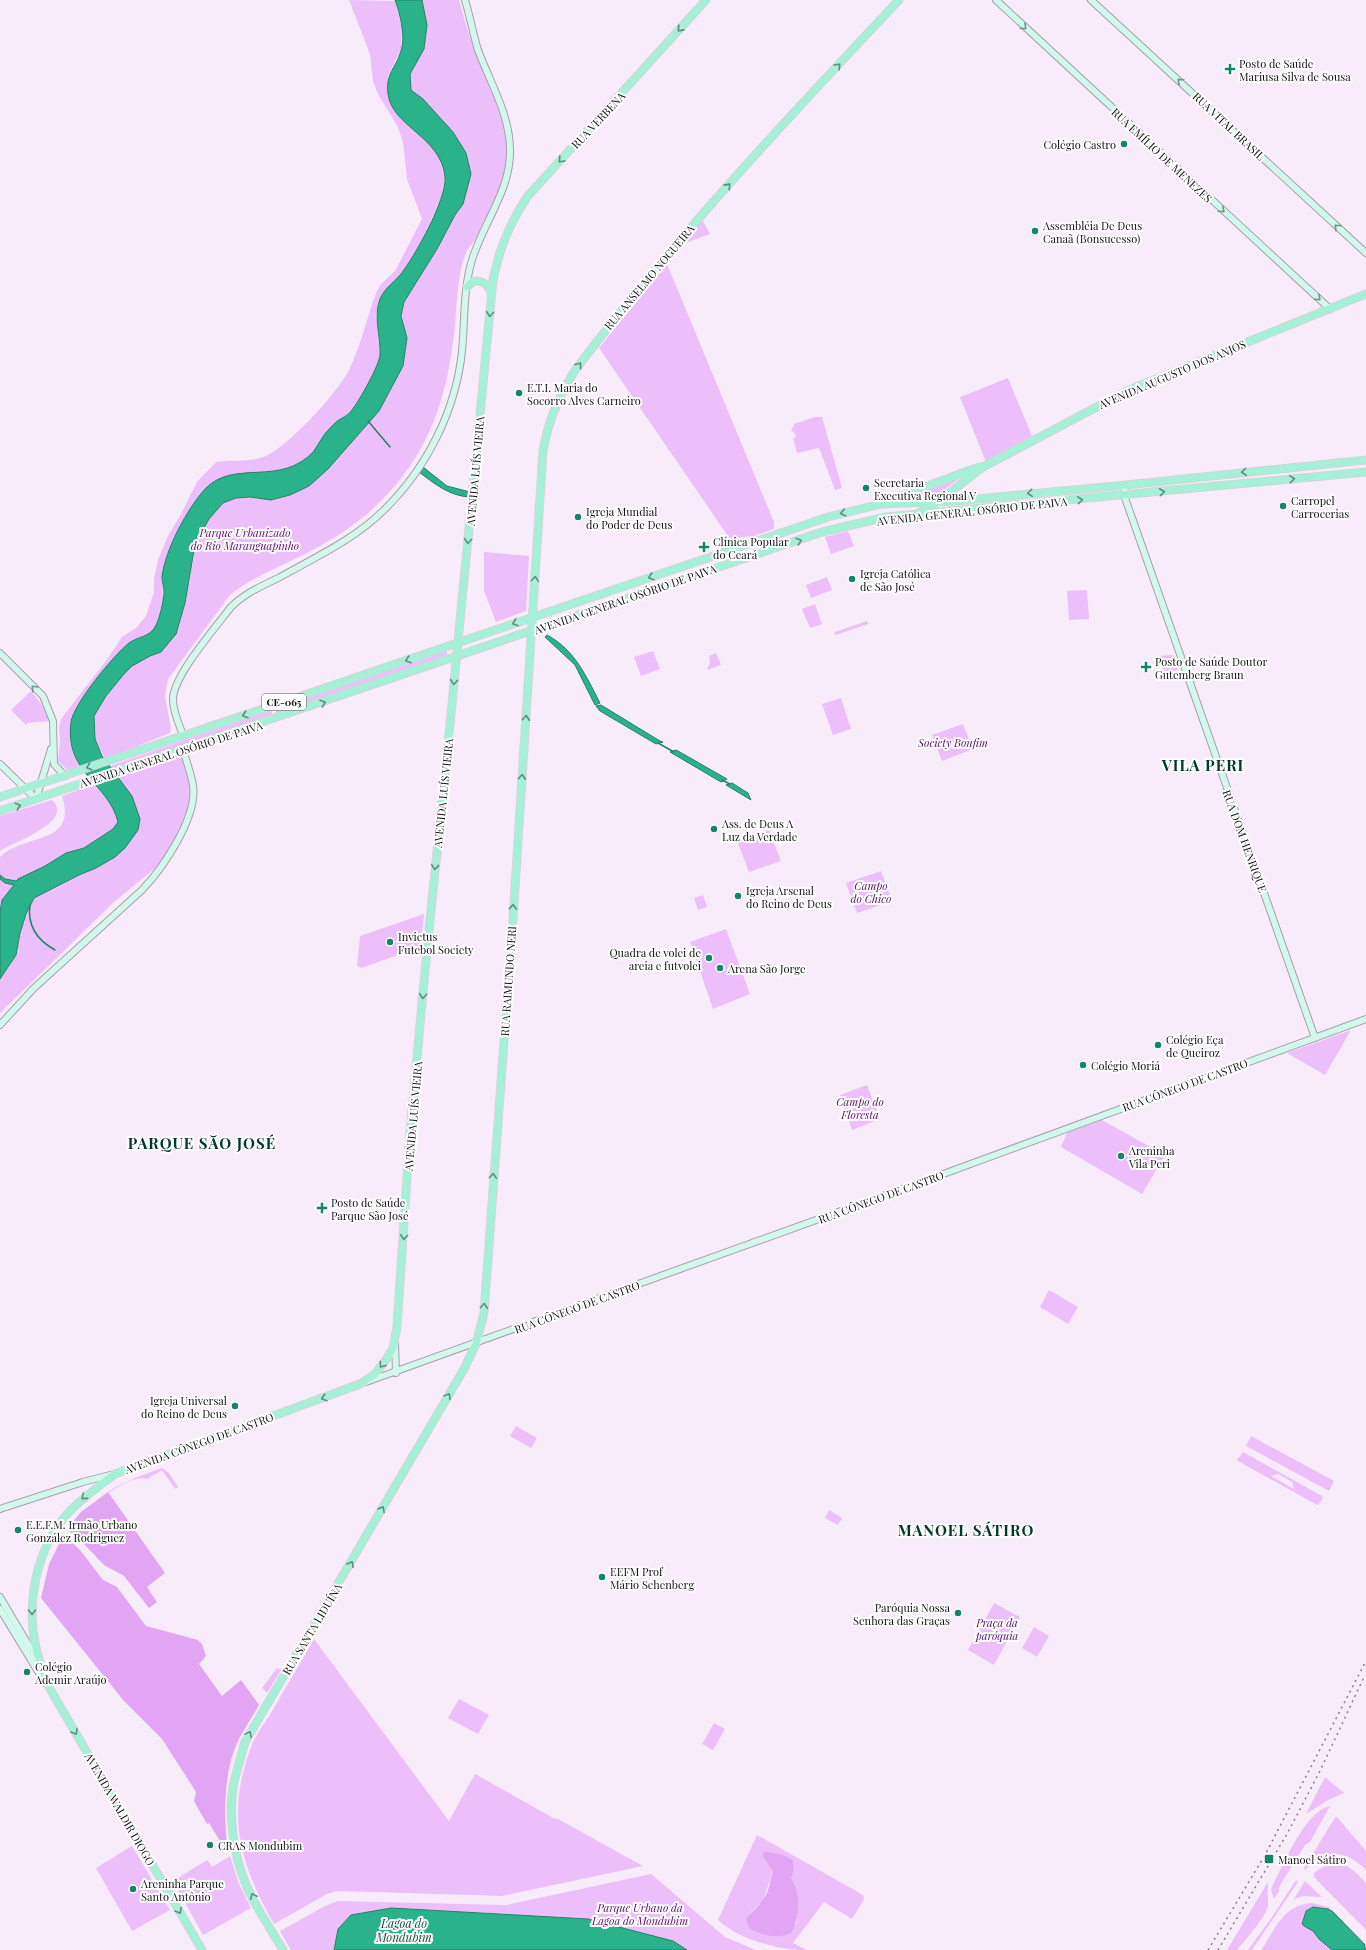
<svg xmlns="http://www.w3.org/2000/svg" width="1366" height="1950" viewBox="0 0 1366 1950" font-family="'Playfair Display',serif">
<rect width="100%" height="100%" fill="#f8ecfb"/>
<g fill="#ecbffa" fill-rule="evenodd">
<path d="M349,0L395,1L402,27L401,50L388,76V96L393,110L421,134L437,152L445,178L441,198L425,234L410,262L399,276L385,290L376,314L379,333L380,358L371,379L351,412L337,421L321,438L315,450L295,467L272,472H250L191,508L174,539L166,562L162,577L163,601L157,625L153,631L134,640L126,646L109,663L78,707L72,720L71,741L79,766L67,770L58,761L60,742L59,727L61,719L106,661L122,637L136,628L146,616L154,592V579L158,560L168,536L181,514L197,482L216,462C234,459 254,463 270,454C293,440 339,392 350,368C361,344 367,317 376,293L380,285L395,271L422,219L407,179L403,142L398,127L378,94L373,81L370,54Z"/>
<path d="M422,0H459C464,18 469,37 477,55C490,85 506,117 507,151C508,174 498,192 489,212C486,220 484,229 479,235C475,241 469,246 466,253C457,275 457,303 455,327C447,399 430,453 377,505C357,524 334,539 309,552C282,566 254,576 230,595L168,679L165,696L171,728L170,733L105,759L95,739L94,716L106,696L124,674L132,666L150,656L161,652L176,634L185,603L195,544L209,519L223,503L236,498L251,497L271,500L328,469L379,411L403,366L407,338L401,316L404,302L437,249L455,215L463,204L453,132L423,99L411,90L410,74L424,49L427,25Z"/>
<path d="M702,219L710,234L680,245Z"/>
<path d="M667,264L774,522V529L754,536L730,539L599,348Z"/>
<path d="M1008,378L1032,436L986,462L960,397Z"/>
<path d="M815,417H822L842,488L835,490L819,448L797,453L793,438L796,437L794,432L791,431L794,424Z"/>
<path d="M959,479L937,495H916V494Z"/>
<path d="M848,531L854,546L831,554L825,537Z"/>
<path d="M484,552L529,556L526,611L496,622L484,591Z"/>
<path d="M827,577L832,590L811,598L806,585Z"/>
<path d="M1087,590L1089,619L1069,620L1067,591Z"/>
<path d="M815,604L822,624L810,628L802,609Z"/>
<path d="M867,621L868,624L836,635L834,634L835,632Z"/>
<path d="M447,651V655L277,715L275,709Z"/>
<path d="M653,651L660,669L641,676L634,657Z"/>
<path d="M716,653L721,665L707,670L710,662L709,656Z"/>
<path d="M1172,655L1174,656L1178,669L1165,676L1157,656Z"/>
<path d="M31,691L46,710L50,721L28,723L26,725L11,710Z"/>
<path d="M841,698L851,729L833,735L822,704Z"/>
<path d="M271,710L273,716L111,769L110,766Z"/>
<path d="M963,724L973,749L942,761L932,735Z"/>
<path d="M183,754L190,780L191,803L178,835L170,846L163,859L154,869L114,902L0,1013V979L16,955L20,933L26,914L34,898L79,875L96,868L140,819L132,796L117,777Z"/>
<path d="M94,784L115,810L118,822L113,829L84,848L66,853L45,866L18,879L3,900L0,912V857C24,833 78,846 62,796Z"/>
<path d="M52,800C76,822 11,843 0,851V816Z"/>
<path d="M769,830L781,861L749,872L737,841Z"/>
<path d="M881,871L892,901L857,913L846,883Z"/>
<path d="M703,895L707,907L698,910L694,898Z"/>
<path d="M424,914L421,947L361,968L357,966L360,936Z"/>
<path d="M726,929L750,994L713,1009L690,942Z"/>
<path d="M1351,1030L1325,1075L1287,1053Z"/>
<path d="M867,1085L880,1119L852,1130L840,1095Z"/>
<path d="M1102,1120L1165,1155L1142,1194L1061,1147L1067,1133Z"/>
<path d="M1049,1290L1078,1307L1068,1324L1040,1307Z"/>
<path d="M516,1426L537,1438L531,1448L510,1436Z"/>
<path d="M1251,1436L1334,1481L1329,1491L1246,1446Z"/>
<path d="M1243,1452L1322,1496L1323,1498L1319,1504L1317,1505L1238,1461L1237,1460ZM1278,1474L1292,1482L1294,1489L1271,1476Z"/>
<path d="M162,1468L169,1473L178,1487L175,1489L162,1470L147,1479C136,1475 117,1487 109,1493L108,1492C125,1481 143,1475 162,1468Z"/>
<path d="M829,1510L842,1518L838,1525L825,1518Z"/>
<path d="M994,1603L1020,1617L994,1665L968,1650Z"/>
<path d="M1034,1627L1049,1636L1037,1657L1022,1648Z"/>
<path d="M314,1639L449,1821L475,1774L555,1819H558L643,1866L502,1896L337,1891L327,1894L274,1924C240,1864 226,1817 250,1750C254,1737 264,1724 271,1713C285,1688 300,1664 314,1639Z"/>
<path d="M277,1668L281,1670L267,1693L262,1688Z"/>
<path d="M459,1699L489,1715L478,1734L448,1718Z"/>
<path d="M714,1723L725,1729L713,1750L702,1744Z"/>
<path d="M1325,1777L1344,1793L1328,1800L1306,1814Z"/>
<path d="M1330,1806L1310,1842L1305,1845L1279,1887V1891L1274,1899L1271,1890L1272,1887C1283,1865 1305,1811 1330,1806Z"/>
<path d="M1336,1816L1366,1851V1870C1345,1849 1327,1849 1305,1870L1304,1868Z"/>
<path d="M757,1835L863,1895L864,1899L852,1919L824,1902L793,1943L807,1950C779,1950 739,1940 718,1920ZM766,1851L775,1853C792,1879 802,1891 796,1924L776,1937L758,1933L750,1913L763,1901L773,1871L763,1857V1853Z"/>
<path d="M132,1846L170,1910L132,1931L96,1868Z"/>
<path d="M230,1856L239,1884L251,1908L203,1935L173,1881L207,1860L212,1867Z"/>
<path d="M1335,1862C1348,1863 1357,1874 1366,1883V1930L1314,1877V1873L1321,1868Z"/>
<path d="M651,1874L725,1937L756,1950H291L280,1931L325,1906L338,1901L506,1905Z"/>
<path d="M1296,1880L1298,1882L1252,1950H1248L1272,1917Z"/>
<path d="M1305,1881L1322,1897L1303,1896L1294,1899Z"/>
<path d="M1268,1882C1267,1890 1268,1896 1268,1904C1269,1913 1244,1942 1237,1950H1227Z"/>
<path d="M1312,1903L1329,1907L1366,1944V1947L1328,1909L1315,1907L1306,1911L1302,1921C1306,1927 1312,1928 1316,1934C1321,1940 1325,1945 1332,1950H1261C1276,1928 1283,1905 1312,1903Z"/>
</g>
<g fill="#e2a5f4">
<path d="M108,1492L165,1573L147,1587L157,1602L149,1608L124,1576L104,1565L85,1545L67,1529L81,1512Z"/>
<path d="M64,1534L80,1550L103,1580L117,1587L146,1626L198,1640L202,1644L206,1656L199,1664L222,1696L241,1680L259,1705C253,1716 246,1726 240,1737C223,1770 224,1811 227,1848L225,1849L209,1823L207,1824L194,1801L196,1792L162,1739L124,1701L41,1598L49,1564Z"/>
<path d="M766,1851L783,1855L793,1860L794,1869L791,1878C801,1895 800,1914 792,1932C778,1940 764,1936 750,1929L746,1920C750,1912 757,1909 762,1901C769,1893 770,1881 773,1871L763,1857V1853Z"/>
</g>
<g fill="#2ab38b" stroke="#238268">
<path d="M395,0H422L427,25L424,49L410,74L411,90L423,99L453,132L466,153L471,174L463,204L455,215L437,249L404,302L401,316L407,338L403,366L379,411L328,469L309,486L290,495L271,500L250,497L236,498L223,503L209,519L195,544L185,603L176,634L161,652L150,656L132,666L124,674L106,696L94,716L95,739L102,756L132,796L140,819L138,830L125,848L115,857L96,868L79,875L34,898L26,914L20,933L16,955L0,979V912L2,900L14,885L5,883L0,879V875L5,879L16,881L18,879L45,866L66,853L84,848L113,829L118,822C109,784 64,773 71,722C74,703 114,655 129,643C137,637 151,636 155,627C159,621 164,600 164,592C164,587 162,582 162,577C165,550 187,509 205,489C235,458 280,488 314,451C317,447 319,442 322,438C325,433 331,427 336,422C341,418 348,416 352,410C359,401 379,366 380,355C381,336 373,317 380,299C384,289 393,283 400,275C414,258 447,199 445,177C441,136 392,127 388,94C385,74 396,68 401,51C406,36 400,14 395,0Z"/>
<path d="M423,467L447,486L470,492V497C449,496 435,484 419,472Z"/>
<path d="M547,635C575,650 586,676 600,703L595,705L575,665L545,637Z"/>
<path d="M601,705L660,741L663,742L656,744L600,711L596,706Z"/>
<path d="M676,750L678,751L727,779L721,782L670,752Z"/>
<path d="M732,783L748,793L751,800L726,785Z"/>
<path d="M1313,1907L1328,1909L1333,1912L1364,1944L1366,1950H1332L1319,1939L1313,1931L1304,1926L1302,1924L1306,1911Z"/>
<path d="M391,1908L588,1919L673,1941L687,1950H334L338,1929L351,1915Z"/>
</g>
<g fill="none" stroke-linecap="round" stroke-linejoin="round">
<g stroke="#238268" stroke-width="1.5">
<path d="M368,421L390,447"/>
<path d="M658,743L674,752"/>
<path d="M722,780L730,784"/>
<path d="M30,905C27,926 37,940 55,950"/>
</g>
<defs>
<g id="secondary">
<path d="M996,0L1330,309"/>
<path d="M1091,0L1366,253"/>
<path d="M1125,485L1124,495L1315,1038"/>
<path d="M0,653L43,696L53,721L54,764L65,776"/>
<path d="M183,735C179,724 173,712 173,700C172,677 216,627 231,607C245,593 262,586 280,577C316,557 355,539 384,510C427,468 456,410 462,351C465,321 463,289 472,260C483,223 511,190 510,150C510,115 490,82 478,50C473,34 470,16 465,0"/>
<path d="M0,764L36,799L51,749"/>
<path d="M0,1025L34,988L142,890C163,868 198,817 193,785C191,773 186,761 183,749"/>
<path d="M395,1343L396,1373"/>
<path d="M366,1382L916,1184L1366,1019"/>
<path d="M0,1509L83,1482L114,1474"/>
<path d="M0,1597L38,1661"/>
<path d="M0,1609L45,1683"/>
</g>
<g id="primary">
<path d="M467,287L472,282C481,279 488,284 491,293"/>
<path d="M885,502L973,469L980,467"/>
<path d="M917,514L939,501L983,467L1129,390L1366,294"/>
<path d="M0,797L272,706L828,517L881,504L955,501L1116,486L1366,460"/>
<path d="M0,811L822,532L886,517L1366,472"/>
<path d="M202,1950L50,1689C42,1670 35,1651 33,1630C29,1589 40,1544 68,1513C82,1498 99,1486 115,1474L360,1384L374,1375L386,1360L393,1348L397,1327L410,1132L427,950L451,714L493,280C500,247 509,225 527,197L706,0"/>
<path d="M283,1950C269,1926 251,1901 242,1874C233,1848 229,1815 233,1787C236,1772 241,1757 245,1742L464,1369L476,1344L484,1313L513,919L543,451C548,421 559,395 576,369C675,238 787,119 899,0"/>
</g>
</defs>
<use href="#secondary" stroke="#a99eac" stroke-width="8"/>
<use href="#primary" stroke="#d5d4d5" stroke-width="9"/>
<use href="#secondary" stroke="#d2f8eb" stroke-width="6"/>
<use href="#primary" stroke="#a4f1d7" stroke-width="7"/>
<g stroke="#877f89" stroke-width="1.5" stroke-dasharray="2 4" stroke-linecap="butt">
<path d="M1208,1950L1265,1855L1366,1661"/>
<path d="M1218,1950L1287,1834L1320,1771L1364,1677"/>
</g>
</g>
<defs><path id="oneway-chevron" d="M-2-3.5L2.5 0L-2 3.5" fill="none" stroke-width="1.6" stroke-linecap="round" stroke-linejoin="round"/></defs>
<g stroke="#7c908b">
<use href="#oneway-chevron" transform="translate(1024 27) rotate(43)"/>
<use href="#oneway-chevron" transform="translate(1180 81) rotate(-138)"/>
<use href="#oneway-chevron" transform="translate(1222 210) rotate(42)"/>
<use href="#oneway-chevron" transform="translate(1337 227) rotate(-137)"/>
<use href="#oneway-chevron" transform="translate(1318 298) rotate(42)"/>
<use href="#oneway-chevron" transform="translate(34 688) rotate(-134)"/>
</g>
<g stroke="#638c80">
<use href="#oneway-chevron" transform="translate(680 29) rotate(132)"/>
<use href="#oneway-chevron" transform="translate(838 66) rotate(-47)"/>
<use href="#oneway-chevron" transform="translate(561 160) rotate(133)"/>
<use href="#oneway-chevron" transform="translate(728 186) rotate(-48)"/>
<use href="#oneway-chevron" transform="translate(490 314) rotate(95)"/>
<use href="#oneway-chevron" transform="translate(579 365) rotate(-53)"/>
<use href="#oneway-chevron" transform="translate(1244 472) rotate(174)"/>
<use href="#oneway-chevron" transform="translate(1292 479) rotate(-5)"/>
<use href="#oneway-chevron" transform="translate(1162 492) rotate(-6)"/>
<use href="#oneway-chevron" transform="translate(1030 493) rotate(175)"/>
<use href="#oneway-chevron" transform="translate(1080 500) rotate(-6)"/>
<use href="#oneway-chevron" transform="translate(843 513) rotate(167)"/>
<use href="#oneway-chevron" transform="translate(468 541) rotate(95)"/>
<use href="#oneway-chevron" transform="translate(799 541) rotate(-19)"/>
<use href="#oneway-chevron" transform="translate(651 577) rotate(161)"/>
<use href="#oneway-chevron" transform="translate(535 579) rotate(-86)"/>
<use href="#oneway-chevron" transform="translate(515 623) rotate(161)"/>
<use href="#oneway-chevron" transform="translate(408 660) rotate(161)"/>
<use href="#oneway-chevron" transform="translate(454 682) rotate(95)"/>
<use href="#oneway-chevron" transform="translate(323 703) rotate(-19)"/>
<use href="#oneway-chevron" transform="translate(245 715) rotate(162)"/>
<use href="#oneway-chevron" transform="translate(526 718) rotate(-86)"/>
<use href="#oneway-chevron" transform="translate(89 767) rotate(161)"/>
<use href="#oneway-chevron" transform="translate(522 777) rotate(-86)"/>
<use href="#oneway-chevron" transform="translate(18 806) rotate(-18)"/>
<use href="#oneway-chevron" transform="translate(435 867) rotate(96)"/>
<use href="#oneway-chevron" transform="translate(513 907) rotate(-87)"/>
<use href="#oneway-chevron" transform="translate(423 996) rotate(95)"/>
<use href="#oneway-chevron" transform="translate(493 1176) rotate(-86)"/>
<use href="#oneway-chevron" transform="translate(404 1237) rotate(94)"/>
<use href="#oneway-chevron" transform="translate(484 1306) rotate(-85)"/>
<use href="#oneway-chevron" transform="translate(382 1365) rotate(126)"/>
<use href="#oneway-chevron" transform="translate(448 1396) rotate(-60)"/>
<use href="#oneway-chevron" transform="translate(324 1398) rotate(162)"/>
<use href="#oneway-chevron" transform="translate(84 1497) rotate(139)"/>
<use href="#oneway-chevron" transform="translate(382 1509) rotate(-60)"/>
<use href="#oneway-chevron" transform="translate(351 1564) rotate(-60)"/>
<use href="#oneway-chevron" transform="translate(32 1612) rotate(89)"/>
<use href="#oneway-chevron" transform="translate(75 1732) rotate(60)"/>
<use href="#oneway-chevron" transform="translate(249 1734) rotate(-62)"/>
<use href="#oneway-chevron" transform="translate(253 1896) rotate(-116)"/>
<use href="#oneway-chevron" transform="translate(179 1911) rotate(60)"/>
</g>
<g fill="#118768" stroke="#fefefe" stroke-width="1.5">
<path d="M1228 63h4v4h4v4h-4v4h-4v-4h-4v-4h4z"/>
<circle cx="1124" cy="144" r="4"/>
<circle cx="1035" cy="231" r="4"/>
<circle cx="519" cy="393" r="4"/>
<circle cx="866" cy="488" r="4"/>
<circle cx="1283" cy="506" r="4"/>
<circle cx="578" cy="517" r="4"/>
<path d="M702 541h4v4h4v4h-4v4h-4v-4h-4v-4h4z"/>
<circle cx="852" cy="579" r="4"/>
<path d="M1144 661h4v4h4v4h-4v4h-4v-4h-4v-4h4z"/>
<circle cx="714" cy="829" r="4"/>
<circle cx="738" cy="896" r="4"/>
<circle cx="390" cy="942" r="4"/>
<circle cx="709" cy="958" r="4"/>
<circle cx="720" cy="968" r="4"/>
<circle cx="1158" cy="1045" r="4"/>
<circle cx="1083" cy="1065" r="4"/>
<circle cx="1121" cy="1156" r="4"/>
<path d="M320 1202h4v4h4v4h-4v4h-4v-4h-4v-4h4z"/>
<circle cx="235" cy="1406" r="4"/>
<circle cx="18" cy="1530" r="4"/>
<circle cx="602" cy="1577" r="4"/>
<circle cx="958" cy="1613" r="4"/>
<circle cx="27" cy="1672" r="4"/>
<circle cx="210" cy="1845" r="4"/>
<rect x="1264" y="1854" width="10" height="10" rx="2"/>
<circle cx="133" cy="1889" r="4"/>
</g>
<g text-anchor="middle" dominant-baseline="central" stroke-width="4" stroke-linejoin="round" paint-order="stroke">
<rect fill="#fefefe" stroke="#5a575b" stroke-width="1" x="262" y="694" width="44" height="16" rx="3"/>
<g font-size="10" font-weight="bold" fill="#141015">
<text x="284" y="702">CE-065</text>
</g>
<g font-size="11" fill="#141015" stroke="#fefefe" text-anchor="start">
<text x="1239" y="63">Posto de Saúde<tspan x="1239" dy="13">Mariusa Silva de Sousa</tspan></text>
<text x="1116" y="144" text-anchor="end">Colégio Castro</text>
<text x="1043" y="225">Assembléia De Deus<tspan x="1043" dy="13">Canaã (Bonsucesso)</tspan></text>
<text x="527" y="387">E.T.I. Maria do<tspan x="527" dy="13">Socorro Alves Carneiro</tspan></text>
<text x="874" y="482">Secretaria<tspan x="874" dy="13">Executiva Regional V</tspan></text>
<text x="1291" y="500">Carropel<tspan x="1291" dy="13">Carrocerias</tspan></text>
<text x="586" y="511">Igreja Mundial<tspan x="586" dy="13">do Poder de Deus</tspan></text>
<text x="713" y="541">Clínica Popular<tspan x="713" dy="13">do Ceará</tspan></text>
<text x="860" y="573">Igreja Católica<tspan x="860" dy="13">de São José</tspan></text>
<text x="1155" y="661">Posto de Saúde Doutor<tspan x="1155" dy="13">Gutemberg Braun</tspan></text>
<text x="722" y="823">Ass. de Deus A<tspan x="722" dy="13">Luz da Verdade</tspan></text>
<text x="746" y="890">Igreja Arsenal<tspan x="746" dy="13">do Reino de Deus</tspan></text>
<text x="398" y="936">Invictus<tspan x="398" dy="13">Futebol Society</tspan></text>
<text x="701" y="952" text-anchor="end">Quadra de volei de<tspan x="701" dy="13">areia e futvolei</tspan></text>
<text x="728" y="968">Arena São Jorge</text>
<text x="1166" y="1039">Colégio Eça<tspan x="1166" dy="13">de Queiroz</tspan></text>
<text x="1091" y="1065">Colégio Moriá</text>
<text x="1129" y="1150">Areninha<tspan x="1129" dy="13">Vila Peri</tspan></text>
<text x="331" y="1202">Posto de Saúde<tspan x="331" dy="13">Parque São José</tspan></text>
<text x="227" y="1400" text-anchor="end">Igreja Universal<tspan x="227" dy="13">do Reino de Deus</tspan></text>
<text x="26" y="1524">E.E.F.M. Irmão Urbano<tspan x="26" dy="13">González Rodriguez</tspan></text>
<text x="610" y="1571">EEFM Prof<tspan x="610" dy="13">Mário Schenberg</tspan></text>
<text x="950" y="1607" text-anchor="end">Paróquia Nossa<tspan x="950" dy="13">Senhora das Graças</tspan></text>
<text x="35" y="1666">Colégio<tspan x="35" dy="13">Ademir Araújo</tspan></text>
<text x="218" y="1845">CRAS Mondubim</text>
<text x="1278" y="1859">Manoel Sátiro</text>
<text x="141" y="1883">Areninha Parque<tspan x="141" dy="13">Santo Antônio</tspan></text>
</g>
<g font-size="11" fill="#141015" stroke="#fefefe">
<text transform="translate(598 120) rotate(-47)">RUA VERBENA</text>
<text transform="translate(1229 126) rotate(43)">RUA VITAL BRASIL</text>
<text transform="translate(1162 155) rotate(43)">RUA EMÍLIO DE MENEZES</text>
<text transform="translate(649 277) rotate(-50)">RUA ANSELMO NOGUEIRA</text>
<text transform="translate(1172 374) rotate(-23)">AVENIDA AUGUSTO DOS ANJOS</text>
<text transform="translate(475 471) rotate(-85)">AVENIDA LUÍS VIEIRA</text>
<text transform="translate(972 511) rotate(-6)">AVENIDA GENERAL OSÓRIO DE PAIVA</text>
<text transform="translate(625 599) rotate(-19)">AVENIDA GENERAL OSÓRIO DE PAIVA</text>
<text transform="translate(171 754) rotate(-18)">AVENIDA GENERAL OSÓRIO DE PAIVA</text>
<text transform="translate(443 793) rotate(-84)">AVENIDA LUÍS VIEIRA</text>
<text transform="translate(1245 841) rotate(70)">RUA DOM HENRIQUE</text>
<text transform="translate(508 981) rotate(-86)">RUA RAIMUNDO NERI</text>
<text transform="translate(1185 1085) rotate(-20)">RUA CÔNEGO DE CASTRO</text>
<text transform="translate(413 1116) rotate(-85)">AVENIDA LUÍS VIEIRA</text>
<text transform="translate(881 1197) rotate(-20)">RUA CÔNEGO DE CASTRO</text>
<text transform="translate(577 1307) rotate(-20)">RUA CÔNEGO DE CASTRO</text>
<text transform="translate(199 1443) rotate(-20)">AVENIDA CÔNEGO DE CASTRO</text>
<text transform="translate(312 1629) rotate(-59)">RUA SANTA LIDUÍNA</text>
<text transform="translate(120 1809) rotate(60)">AVENIDA WALDIR DIOGO</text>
</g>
<g font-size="11" font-style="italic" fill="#5c0e6f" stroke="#fefefe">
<text x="245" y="532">Parque Urbanizado<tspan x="245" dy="13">do Rio Maranguapinho</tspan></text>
<text x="953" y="742">Society Bonfim</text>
<text x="871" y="885">Campo<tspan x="871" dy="13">do Chico</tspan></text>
<text x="860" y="1101">Campo do<tspan x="860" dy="13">Floresta</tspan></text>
<text x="997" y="1622">Praça da<tspan x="997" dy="13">paróquia</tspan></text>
<text x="640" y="1907">Parque Urbano da<tspan x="640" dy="13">Lagoa do Mondubim</tspan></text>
</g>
<g font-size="12" font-style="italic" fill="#174c3b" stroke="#fefefe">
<text x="404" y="1923">Lagoa do<tspan x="404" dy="14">Mondubim</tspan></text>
</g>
<g font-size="15" font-weight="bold" letter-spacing="1" fill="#013829" stroke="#fefefe">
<text x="1203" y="765">VILA PERI</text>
<text x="202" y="1143">PARQUE SĂO JOSÉ</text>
<text x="966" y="1530">MANOEL SÁTIRO</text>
</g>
</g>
</svg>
